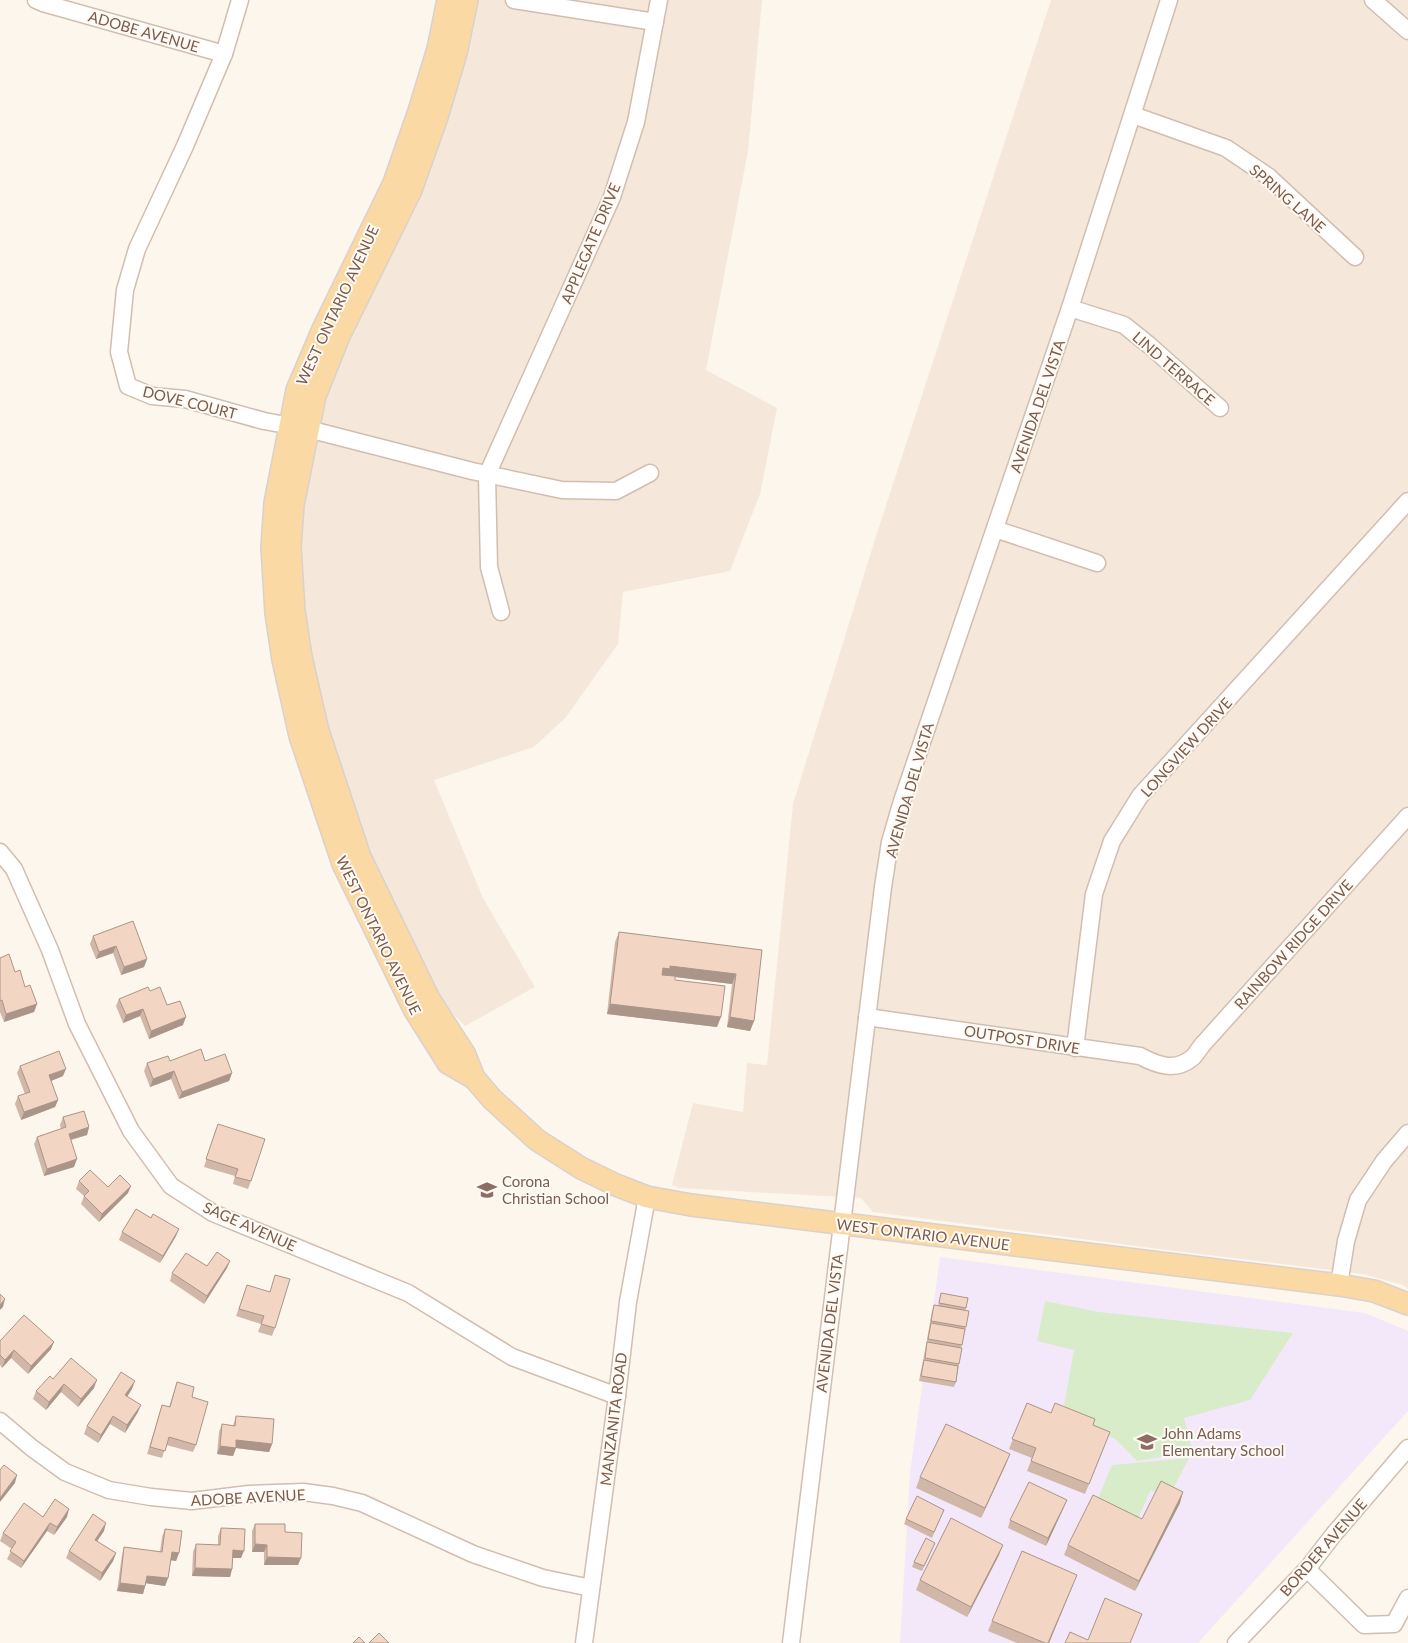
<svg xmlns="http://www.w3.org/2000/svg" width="1408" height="1643" viewBox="0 0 1408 1643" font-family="Lato,sans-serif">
<rect width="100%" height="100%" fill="#fdf6ec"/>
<g fill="#f5e8da">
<path d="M475,0H762L748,151L706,370L777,408L760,494L730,571L623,592L618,644L566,717L534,747L434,780L483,898L535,987L465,1026L438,998L364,844L337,766L315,684L303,612L297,545L304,478L325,389Z"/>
<path d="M1051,0H1408V1289L1403,1285L1363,1274L1167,1250L873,1212L861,1198L679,1188L672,1185L693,1103L743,1112L747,1063L767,1065L793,804L877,533Z"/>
</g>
<path fill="#f3e8fa" d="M940,1257L1365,1313L1408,1331V1411L1198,1643H900L910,1473Z"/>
<g fill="#d8ecc9">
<path d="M1045,1301L1099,1312L1293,1333L1250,1400L1184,1418L1193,1452L1137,1461L1115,1439L1063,1411L1074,1350L1037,1341Z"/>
<path d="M1189,1458L1170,1495L1150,1491L1137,1521L1096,1503L1112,1465Z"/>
</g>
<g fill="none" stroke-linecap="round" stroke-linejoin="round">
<defs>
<g id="minor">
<path d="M36,0L43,3L224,54"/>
<path d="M240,0L224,54L185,146L137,249L125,290L119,352L128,386L152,396L185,399L264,421L308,429L472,471L562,490L616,491L650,473"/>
<path d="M514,0L655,22"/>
<path d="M1373,0L1408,31"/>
<path d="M1133,115L1226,148L1269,177L1355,257"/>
<path d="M1070,308L1124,325L1149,345L1220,408"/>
<path d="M995,529L1097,563"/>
<path d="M501,612L489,567L487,475L612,197L636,122L659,0"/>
<path d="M0,852L14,869L50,950L77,1024L131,1131L171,1186L213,1213L408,1293L512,1357L617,1396"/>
<path d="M867,1017L1140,1056C1157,1065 1175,1072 1192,1058C1196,1055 1200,1047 1204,1043L1408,816"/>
<path d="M1075,1048L1094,894L1112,841L1140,796L1408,501"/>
<path d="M1339,1285L1346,1241L1358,1200L1384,1161L1408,1133"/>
<path d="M0,1421L32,1448L65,1472L109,1490L151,1497L192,1501L249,1494L303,1492L333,1496L362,1503L473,1554L543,1578L591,1588"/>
<path d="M1307,1569L1364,1625L1394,1624L1408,1598"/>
<path d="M584,1643L617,1396L628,1302L647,1197"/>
<path d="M791,1643L883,887L890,842L902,801L1070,308L1169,0"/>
<path d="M1236,1643L1307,1569L1334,1534L1408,1448"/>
</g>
<g id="major">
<path d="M448,0L438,49L419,111L394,183L323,329L297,390L275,503L272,547L276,613L283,660L300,736L343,864L414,1009L448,1063L474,1078"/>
<path d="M467,0L456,53L437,117L411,190L339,336L315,396L293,505L290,547L294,611L301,657L318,731L360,857L429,999L465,1055L474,1078L492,1099L537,1140L581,1168L616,1185L647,1197L691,1205L1339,1285L1374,1291L1408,1304"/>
</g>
</defs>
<use href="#minor" stroke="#d1beb0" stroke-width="19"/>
<use href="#major" stroke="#dad1cd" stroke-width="24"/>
<use href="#minor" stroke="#fff" stroke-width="16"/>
<use href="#major" stroke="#fbd9a5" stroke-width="21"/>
</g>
<g fill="#d1b7a8">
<path d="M619,932L762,950L754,1021L750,1031L727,1027L732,984L675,977V980L717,1027L607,1014L615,942Z"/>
<path d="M93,936L147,959L144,967L121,975L113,953L96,959L90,944Z"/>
<path d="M0,958L15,972L37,1004L34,1012L4,1022L0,1012Z"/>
<path d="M150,991L167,1005L183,1025L149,1039L140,1016L123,1023L116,1006L119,999Z"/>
<path d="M170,1061H205L232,1073L229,1081L179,1099L171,1079L150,1087L144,1071L147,1063Z"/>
<path d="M20,1066L63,1076L51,1081L58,1100L55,1107L21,1120L15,1104L18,1096L25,1094L17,1073Z"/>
<path d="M63,1117L89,1127L87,1135L71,1140L74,1167L44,1176L34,1144L37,1137L61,1129L60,1125Z"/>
<path d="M215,1132L251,1181L248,1189L233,1184L235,1176L204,1167Z"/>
<path d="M79,1181L108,1187L128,1193L99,1222L81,1204L84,1196L76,1189Z"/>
<path d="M122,1232L176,1236L160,1263L119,1240Z"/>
<path d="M207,1266L227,1268L204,1304L170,1281L172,1273Z"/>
<path d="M247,1285L275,1328L272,1336L258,1332L261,1324L236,1316Z"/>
<path d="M941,1293L966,1308L965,1311L966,1327L961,1348L959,1364L956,1382L954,1387L919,1381L926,1345L932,1311L934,1305L938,1306Z"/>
<path d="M0,1341L51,1349L28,1374L11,1358L2,1368L0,1365Z"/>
<path d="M53,1379L94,1388L78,1407L61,1392L46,1410L33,1399L36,1391Z"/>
<path d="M177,1382L192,1397L196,1445L193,1452L166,1445L162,1458L147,1454L162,1405L169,1407Z"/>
<path d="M132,1389L127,1396L138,1412L125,1433L110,1424L98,1443L84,1434L87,1426Z"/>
<path d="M1027,1403L1051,1413L1093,1425L1106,1442L1085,1494L1027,1471L1032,1458L1009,1449Z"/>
<path d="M236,1416L272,1444L269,1452L236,1448L233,1456L217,1454L219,1432L222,1424L233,1426Z"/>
<path d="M1006,1464L981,1518L916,1488L920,1477Z"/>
<path d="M1180,1503L1135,1591L1064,1555L1068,1545L1142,1519Z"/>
<path d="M1064,1507L1046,1546L1008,1528L1010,1520Z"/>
<path d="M944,1510L932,1538L904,1524L906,1519Z"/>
<path d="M43,1517H67L54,1535L47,1531L21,1568L7,1559L12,1549L0,1541L3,1533Z"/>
<path d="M255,1524L285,1532L298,1565H264V1552H252V1531Z"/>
<path d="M221,1528L241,1558H233L232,1569L230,1577L192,1576L193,1552L196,1544L218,1545V1536Z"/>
<path d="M165,1529L179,1553L176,1561L171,1560L168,1578L165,1586L146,1583L143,1594L117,1591L122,1555L124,1547L160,1552L162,1537Z"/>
<path d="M104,1531L97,1541L116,1553L113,1561L100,1581L66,1558L69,1551Z"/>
<path d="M933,1548L922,1571L912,1567L914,1562Z"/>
<path d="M999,1555L967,1617L916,1590L920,1580Z"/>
<path d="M1073,1585L1049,1643H1017L988,1631L992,1621Z"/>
</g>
<g fill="#aa9588">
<path d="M116,946L113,953L96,959L99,952Z"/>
<path d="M147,959L144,967L121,975L124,967Z"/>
<path d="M670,966L736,974L732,984L667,976L659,979L663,968Z"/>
<path d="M37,1004L34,1012L4,1022L6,1014Z"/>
<path d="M610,1004L721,1017L717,1027L607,1014Z"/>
<path d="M143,1009L140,1016L123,1023L126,1015Z"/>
<path d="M186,1017L183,1025L149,1039L151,1031Z"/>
<path d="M730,1017L754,1021L750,1031L727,1027Z"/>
<path d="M66,1069L63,1076L46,1083L49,1075Z"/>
<path d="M174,1071L171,1079L150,1087L153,1079Z"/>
<path d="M232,1073L229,1081L179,1099L182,1092Z"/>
<path d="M58,1100L55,1107L21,1120L24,1112Z"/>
<path d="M89,1127L87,1135L66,1141L69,1134Z"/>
<path d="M77,1159L74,1167L44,1176L47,1169Z"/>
<path d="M131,1186L128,1193L99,1222L102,1214Z"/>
<path d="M179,1229L176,1236L160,1263L163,1256Z"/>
<path d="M230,1261L227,1268L204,1304L207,1296Z"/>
<path d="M5,1299L3,1307L0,1310V1305Z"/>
<path d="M54,1342L51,1349L28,1374L31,1366Z"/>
<path d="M14,1350L11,1358L2,1368L5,1360Z"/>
<path d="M97,1380L94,1388L78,1407L81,1399Z"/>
<path d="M135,1381L132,1389L123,1403L125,1395Z"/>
<path d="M64,1384L61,1392L46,1410L49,1402Z"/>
<path d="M141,1405L138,1412L125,1433L127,1425Z"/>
<path d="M113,1416L110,1424L98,1443L101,1435Z"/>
<path d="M236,1440L272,1444L269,1452L236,1448L233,1456L217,1454L220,1446Z"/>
<path d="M1010,1454L1006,1464L981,1518L985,1508Z"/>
<path d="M17,1475L15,1483L0,1502V1498Z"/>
<path d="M1183,1492L1180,1503L1135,1591L1139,1581Z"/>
<path d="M1067,1500L1064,1507L1046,1546L1048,1538Z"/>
<path d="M69,1509L67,1517L54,1535L57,1527Z"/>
<path d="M50,1523L47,1531L21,1568L24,1561Z"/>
<path d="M106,1523L104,1531L93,1547L95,1540Z"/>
<path d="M255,1544L267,1545L264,1552H252Z"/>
<path d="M1003,1545L999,1555L967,1617L971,1607Z"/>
<path d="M233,1550L244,1551L241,1558H230Z"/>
<path d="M172,1552L179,1553L176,1561L169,1560Z"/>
<path d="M116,1553L113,1561L100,1581L102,1573Z"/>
<path d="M267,1557L301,1558L298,1565H264Z"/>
<path d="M195,1568L232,1569L230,1577L192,1576Z"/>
<path d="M1077,1575L1049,1643H1048Z"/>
<path d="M147,1576L168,1578L165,1586L144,1583Z"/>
<path d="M120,1583L145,1586L143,1594L117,1591Z"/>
</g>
<g fill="#f3d5c3" stroke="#aa9588">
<path d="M133,921L147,959L124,967L116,946L99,952L93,936Z"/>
<path d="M619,932L762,950L754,1021L730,1017L736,974L670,966V969L663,968L662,975L675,976V980L725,986L721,1017L610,1004Z"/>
<path d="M9,954L15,972L20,970L25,987L30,985L37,1004L6,1014L2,1000L0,1001V958Z"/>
<path d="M148,987L150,991L160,987L167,1005L180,1001L186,1017L151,1031L143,1009L126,1015L119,999Z"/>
<path d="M201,1049L205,1061L225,1054L232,1073L182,1092L174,1071L153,1079L147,1063L168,1056L170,1061Z"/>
<path d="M59,1051L66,1069L49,1075L58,1100L24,1112L18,1096L30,1092L20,1066Z"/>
<path d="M84,1111L89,1127L69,1134L77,1159L47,1169L37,1137L66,1127L63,1117Z"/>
<path d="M218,1124L265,1139L251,1181L235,1177L238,1169L206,1159Z"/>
<path d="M90,1170L108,1187L120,1175L131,1186L102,1214L84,1196L89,1191L79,1181Z"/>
<path d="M136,1209L151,1218L153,1214L179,1229L163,1256L122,1232Z"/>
<path d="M217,1252L230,1261L207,1296L172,1273L186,1253L207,1266Z"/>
<path d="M275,1275L290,1279L275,1328L261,1324L264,1316L239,1309L247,1285L270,1292Z"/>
<path d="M941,1293L968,1298L966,1308L939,1303Z"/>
<path d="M0,1294L5,1299L0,1305Z"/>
<path d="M934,1305L969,1311L966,1327L931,1321Z"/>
<path d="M24,1315L54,1342L31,1366L14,1350L5,1360L0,1355V1341Z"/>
<path d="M931,1323L965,1329L962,1345L928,1339Z"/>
<path d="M927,1342L962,1348L959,1364L925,1358Z"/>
<path d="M71,1358L97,1380L81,1399L64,1384L49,1402L36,1391L50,1376L53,1379Z"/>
<path d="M924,1360L958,1366L956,1382L921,1376Z"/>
<path d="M121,1372L135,1381L125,1395L141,1405L127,1425L113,1416L101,1435L87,1426Z"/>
<path d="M177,1382L194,1387L192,1397L208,1402L196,1445L169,1437L165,1451L150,1447L162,1405L170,1407Z"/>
<path d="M1027,1403L1051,1413L1055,1403L1095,1419L1093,1425L1110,1432L1089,1484L1031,1461L1036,1448L1012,1439Z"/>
<path d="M236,1416L274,1419L272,1444L236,1440V1448L220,1446L222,1424L235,1426Z"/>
<path d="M946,1424L1010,1454L985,1508L920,1477Z"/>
<path d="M4,1465L17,1475L0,1498V1470Z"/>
<path d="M1161,1481L1183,1492L1139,1581L1068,1545L1093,1495L1142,1519Z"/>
<path d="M1029,1482L1067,1500L1048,1538L1010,1520Z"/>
<path d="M917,1496L944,1510L934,1532L906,1519Z"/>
<path d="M55,1499L69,1509L57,1527L50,1523L24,1561L10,1551L16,1542L3,1533L24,1503L43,1517Z"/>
<path d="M93,1514L106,1523L95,1540L116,1553L102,1573L69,1551Z"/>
<path d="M951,1518L1003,1545L971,1607L920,1580Z"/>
<path d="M255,1524H285V1532L302,1533L301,1558L267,1557V1545L255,1544Z"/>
<path d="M221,1528L245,1529L244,1551L233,1550L232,1569L195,1568L196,1544L220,1545Z"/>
<path d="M165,1529L182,1531L179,1553L172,1552L168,1578L147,1576L145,1586L120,1583L124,1547L162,1552Z"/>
<path d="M926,1538L935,1543L924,1566L914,1562Z"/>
<path d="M1022,1551L1077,1575L1048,1643H1045L992,1621Z"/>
<path d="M1105,1598L1142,1614L1130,1643H1065L1070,1632L1088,1640Z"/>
<path d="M379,1633L389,1643H369Z"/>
<path d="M359,1637L365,1643H353Z"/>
</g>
<defs>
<symbol id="school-bare" viewBox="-9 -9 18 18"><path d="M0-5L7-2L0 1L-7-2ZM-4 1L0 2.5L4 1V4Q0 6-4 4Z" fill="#8d6e63" stroke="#fffaf3" stroke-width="2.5" paint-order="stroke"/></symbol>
</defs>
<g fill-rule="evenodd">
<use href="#school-bare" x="473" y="1176" width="28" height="28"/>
<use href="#school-bare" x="1133" y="1428" width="28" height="28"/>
</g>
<g text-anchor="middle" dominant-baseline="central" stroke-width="4" stroke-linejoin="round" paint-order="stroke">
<g font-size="15" fill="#7a5c4d" stroke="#fffaf3">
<text transform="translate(144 31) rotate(16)">ADOBE AVENUE</text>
<text transform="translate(1288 198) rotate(41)">SPRING LANE</text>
<text transform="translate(590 243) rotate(-67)">APPLEGATE DRIVE</text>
<text transform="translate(337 305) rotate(-65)">WEST ONTARIO AVENUE</text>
<text transform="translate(1174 368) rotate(41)">LIND TERRACE</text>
<text transform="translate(190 402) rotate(14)">DOVE COURT</text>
<text transform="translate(1037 406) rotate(-71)">AVENIDA DEL VISTA</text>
<text transform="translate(1186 747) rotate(-48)">LONGVIEW DRIVE</text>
<text transform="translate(909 790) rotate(-74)">AVENIDA DEL VISTA</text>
<text transform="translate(379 935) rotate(64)">WEST ONTARIO AVENUE</text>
<text transform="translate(1293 944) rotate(-48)">RAINBOW RIDGE DRIVE</text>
<text transform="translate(1022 1039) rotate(9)">OUTPOST DRIVE</text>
<text transform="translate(250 1226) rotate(24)">SAGE AVENUE</text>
<text transform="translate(923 1234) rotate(7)">WEST ONTARIO AVENUE</text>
<text transform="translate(829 1323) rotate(-83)">AVENIDA DEL VISTA</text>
<text transform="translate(613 1419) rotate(-83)">MANZANITA ROAD</text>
<text transform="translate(248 1497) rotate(-3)">ADOBE AVENUE</text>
<text transform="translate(1323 1547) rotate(-49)">BORDER AVENUE</text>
</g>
<g font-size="15" fill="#785e54" stroke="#fffaf3" text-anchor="start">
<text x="502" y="1181">Corona<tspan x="502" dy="17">Christian School</tspan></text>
<text x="1162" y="1433">John Adams<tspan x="1162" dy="17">Elementary School</tspan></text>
</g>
</g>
</svg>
